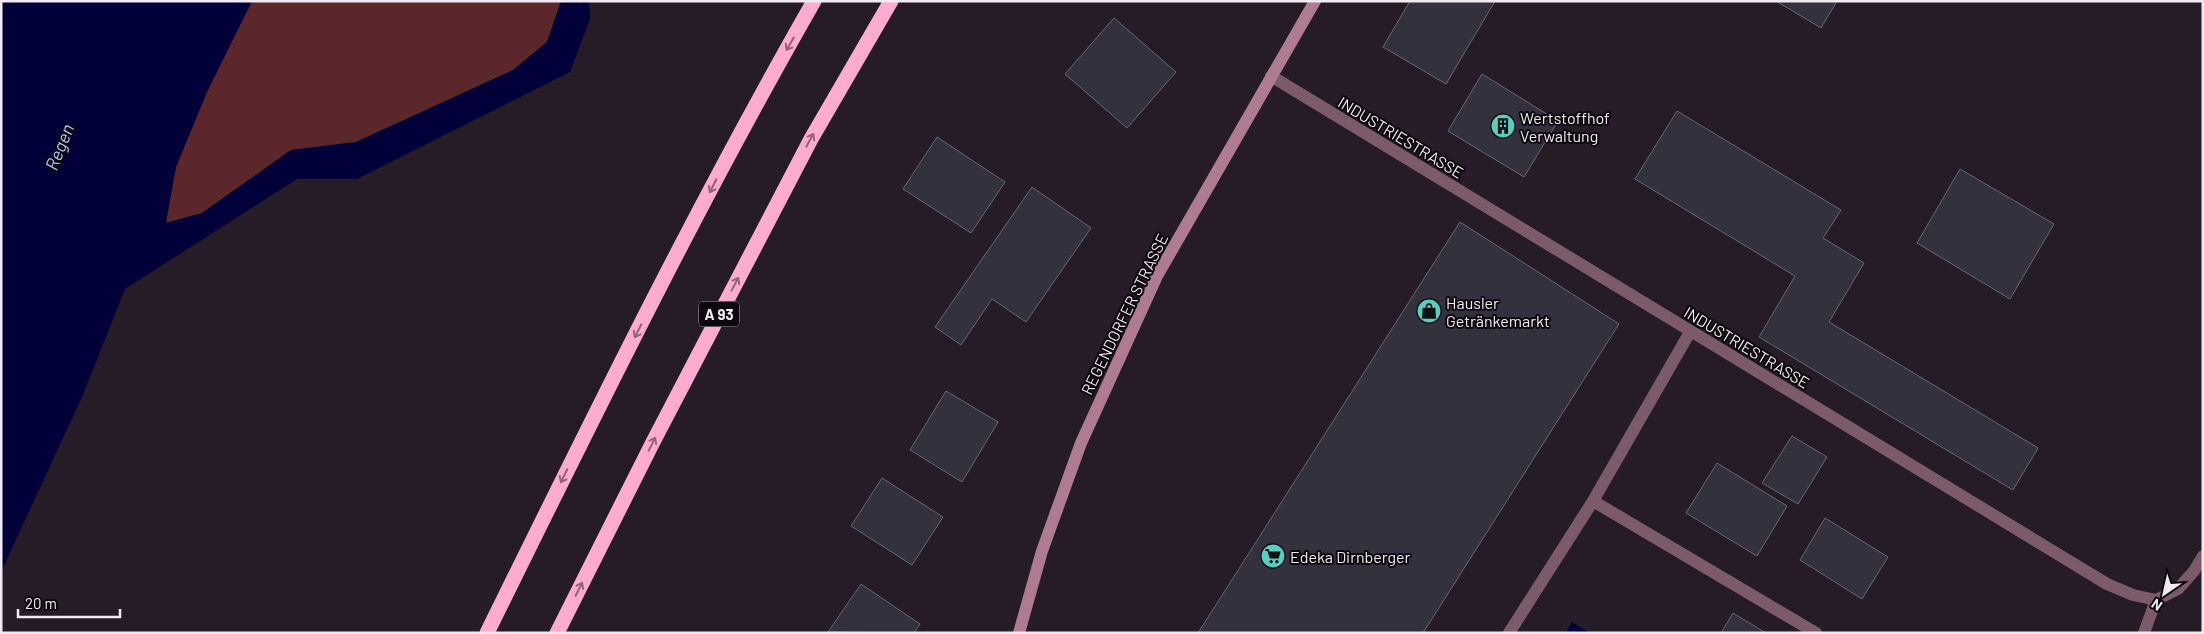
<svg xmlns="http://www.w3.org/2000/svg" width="2204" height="634" viewBox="0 0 2204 634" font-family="Barlow,sans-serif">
<rect width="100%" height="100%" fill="#261c27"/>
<path fill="#5c272a" d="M252,1H561L547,42L513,70L356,142L291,150L202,213L165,223L176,167L207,92Z"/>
<g fill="#020039">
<path d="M1,1H252L207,92L176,167L166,223L202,213L291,150L356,142L513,70L547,42L561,1H589L590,19L570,72L357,179H297L125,289L82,397L1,572Z"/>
<path d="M1572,622L1590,633H1566Z"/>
</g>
<g fill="#34313f" stroke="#696675">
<path d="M1410,1H1495L1446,84L1383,47Z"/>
<path d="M1776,1H1837L1821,28Z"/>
<path d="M1114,18L1176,72L1127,128L1065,74Z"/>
<path d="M1482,74L1558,121L1524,177L1448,131Z"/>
<path d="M1677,111L1841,210L1823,238L1864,263L1829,322L2038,448L2013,490L1759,337L1795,276L1635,179Z"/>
<path d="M937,137L1005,182L971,233L903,189Z"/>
<path d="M1960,169L2054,224L2010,299L1917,243Z"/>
<path d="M1032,187L1091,228L1026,322L992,299L961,345L935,327Z"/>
<path d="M1460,222L1619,324L1423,633H1198Z"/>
<path d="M946,391L998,422L962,482L910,450Z"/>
<path d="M1792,436L1827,457L1798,504L1762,483Z"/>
<path d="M1717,463L1787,506L1757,556L1686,513Z"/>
<path d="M882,478L943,517L912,565L851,526Z"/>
<path d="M1825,518L1888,557L1862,599L1800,560Z"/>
<path d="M861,584L920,624L914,633L828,632Z"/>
<path d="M1733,613L1766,633H1721Z"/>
</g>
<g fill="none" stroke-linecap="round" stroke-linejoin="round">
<g stroke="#7b5b69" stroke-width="12">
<path d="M1593,501L1816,633"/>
<path d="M1509,633L1593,501L1690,332"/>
<path d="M2144,633L2156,600"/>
</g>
<path stroke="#7b5b69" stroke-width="12" d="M1271,76L2107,584L2133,595L2156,600L2178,589L2194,571L2203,556"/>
<path stroke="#af7b93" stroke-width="12" d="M1019,633L1042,551L1081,443L1157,276L1315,1"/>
<g stroke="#fdabd1" stroke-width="15">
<path d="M487,633C592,420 696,207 814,1"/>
<path d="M557,633L652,444L811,139L891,1"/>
</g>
</g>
<defs><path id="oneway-shaft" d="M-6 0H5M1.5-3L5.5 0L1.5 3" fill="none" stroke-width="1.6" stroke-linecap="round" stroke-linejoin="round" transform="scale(1.25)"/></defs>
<g stroke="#916279">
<use href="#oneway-shaft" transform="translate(790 44) rotate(120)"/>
<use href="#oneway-shaft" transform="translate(810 140) rotate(-61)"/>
<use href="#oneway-shaft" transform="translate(713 186) rotate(117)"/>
<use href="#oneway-shaft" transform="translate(735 284) rotate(-62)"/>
<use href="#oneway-shaft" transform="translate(638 331) rotate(117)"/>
<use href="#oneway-shaft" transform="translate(652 444) rotate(-63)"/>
<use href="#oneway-shaft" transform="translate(564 476) rotate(116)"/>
<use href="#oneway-shaft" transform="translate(579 589) rotate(-63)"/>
</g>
<defs>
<symbol id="building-disc" viewBox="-11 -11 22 22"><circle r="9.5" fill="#58cebf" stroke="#0c080d"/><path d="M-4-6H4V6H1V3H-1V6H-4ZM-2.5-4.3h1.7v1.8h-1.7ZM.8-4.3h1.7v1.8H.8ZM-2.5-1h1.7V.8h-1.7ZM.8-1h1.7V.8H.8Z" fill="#111"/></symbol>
<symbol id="shop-disc" viewBox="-11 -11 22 22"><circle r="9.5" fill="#58cebf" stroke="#0c080d"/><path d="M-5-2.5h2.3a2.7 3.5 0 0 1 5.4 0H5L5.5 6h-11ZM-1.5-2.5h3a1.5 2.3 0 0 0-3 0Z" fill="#111"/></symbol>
<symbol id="supermarket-disc" viewBox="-11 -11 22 22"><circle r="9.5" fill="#58cebf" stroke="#0c080d"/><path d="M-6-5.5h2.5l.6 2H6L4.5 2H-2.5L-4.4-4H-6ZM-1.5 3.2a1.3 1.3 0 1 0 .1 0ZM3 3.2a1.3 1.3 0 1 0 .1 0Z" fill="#111"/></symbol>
</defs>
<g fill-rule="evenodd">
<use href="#building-disc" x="1489" y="112" width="28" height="28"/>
<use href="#shop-disc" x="1415" y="297" width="28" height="28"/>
<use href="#supermarket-disc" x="1259" y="542" width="28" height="28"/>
</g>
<g text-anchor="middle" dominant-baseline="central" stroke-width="4" stroke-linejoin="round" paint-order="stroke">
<rect fill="#0c080d" stroke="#aca6ad" stroke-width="1" x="699" y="301.5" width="40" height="25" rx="4"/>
<g font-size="15" font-weight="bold" fill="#f1eaf2">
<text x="719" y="314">A 93</text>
</g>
<g font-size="16" fill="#f1eaf2" stroke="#0c080d" text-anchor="start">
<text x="1520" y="117">Wertstoffhof<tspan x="1520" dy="18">Verwaltung</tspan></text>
<text x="1446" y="302">Hausler<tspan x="1446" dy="18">Getränkemarkt</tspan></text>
<text x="1290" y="556">Edeka Dirnberger</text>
</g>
<g font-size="16" fill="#f1eaf2" stroke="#0c080d">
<text transform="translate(1401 137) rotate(31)">INDUSTRIESTRASSE</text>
<text transform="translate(1124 314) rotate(-64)">REGENDORFER STRASSE</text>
<text transform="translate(1747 347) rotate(31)">INDUSTRIESTRASSE</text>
</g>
<g font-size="18" font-style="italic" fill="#b0c6fd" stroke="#0c080d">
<text transform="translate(59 147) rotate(-68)">Regen</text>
</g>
</g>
<rect width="2204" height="634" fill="none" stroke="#f1eaf2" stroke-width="5"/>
<g transform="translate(2164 594) rotate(214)" stroke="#0c080d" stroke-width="4" paint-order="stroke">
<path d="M0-4L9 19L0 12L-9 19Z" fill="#f1eaf2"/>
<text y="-8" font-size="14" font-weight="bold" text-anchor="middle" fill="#f1eaf2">N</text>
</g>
<path d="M18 609v8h102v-8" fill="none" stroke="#f1eaf2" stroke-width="2.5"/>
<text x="25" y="609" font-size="15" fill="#f1eaf2" stroke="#0c080d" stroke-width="4" paint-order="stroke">20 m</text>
</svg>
